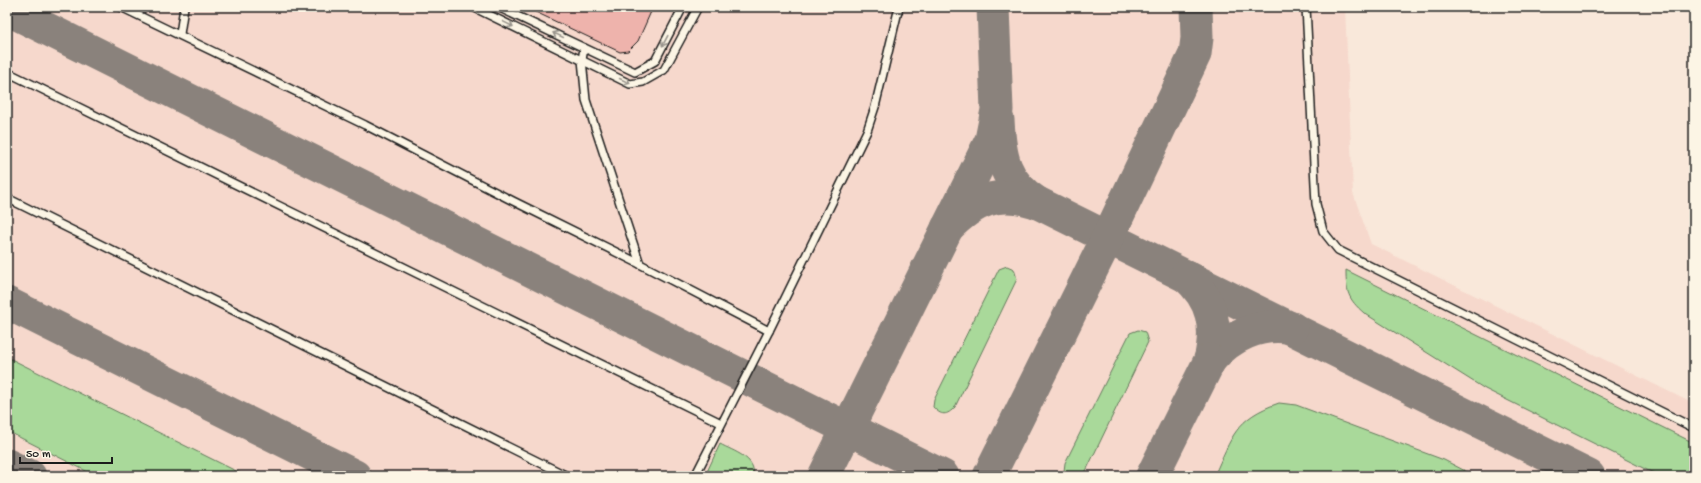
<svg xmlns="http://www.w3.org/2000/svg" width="1701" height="483" viewBox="0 0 1701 483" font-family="'Gochi Hand',sans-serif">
<rect width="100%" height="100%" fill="#f9e8da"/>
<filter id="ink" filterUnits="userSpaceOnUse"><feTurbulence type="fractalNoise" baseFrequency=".025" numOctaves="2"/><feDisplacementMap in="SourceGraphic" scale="8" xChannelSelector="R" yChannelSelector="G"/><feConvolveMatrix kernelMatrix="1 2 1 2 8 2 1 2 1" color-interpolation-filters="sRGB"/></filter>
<g filter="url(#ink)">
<path fill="#f6d8cc" d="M7,7H1345L1353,193L1371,244L1694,404V476H7Z"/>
<g fill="#a9d99a" stroke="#627a5b">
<path d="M1007,266L1014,269L1017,279L955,407C947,416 941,416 933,407L934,400L999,269Z"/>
<path d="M1346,270L1694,443V476H1662L1649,471L1485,389L1364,313C1348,299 1346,292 1346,270Z"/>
<path d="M1138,330L1145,332L1148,342L1086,471L1082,476H1069L1064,471L1065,463L1130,333Z"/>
<path d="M7,357L246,476H96L7,431Z"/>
<path d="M1279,403L1296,405L1444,460L1475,476H1214C1232,437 1235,418 1279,403Z"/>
<path d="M720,444C733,451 757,458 753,476H705Z"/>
</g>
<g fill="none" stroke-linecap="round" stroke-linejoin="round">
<g stroke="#8a827b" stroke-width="33">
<path d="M7,9L943,476"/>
<path d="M998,120C1000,157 1004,181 1036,202"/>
<path d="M947,228C975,200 997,190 1036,202L1589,476"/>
<path d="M1186,276C1213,300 1218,327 1210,360C1230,336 1260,322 1292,328"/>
<path d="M7,303L355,476"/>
<path d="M7,465L30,476"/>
<path d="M824,476L991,140L997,110L993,7"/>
<path d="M989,476L1108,237L1195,54L1197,38L1196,7"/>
<path d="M1152,476L1210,360"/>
</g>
</g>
<path fill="#eeb3ac" stroke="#1c1c1c" d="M525,7H653L638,41L628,51L620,52Z"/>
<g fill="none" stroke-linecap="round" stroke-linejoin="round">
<defs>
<g id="lane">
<path d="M121,7L365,125L513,201L640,264L769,331"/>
<path d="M473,7L630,84L643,82L664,70L698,7"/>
<path d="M498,7L635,72L655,61L683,7"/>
<path d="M1306,7L1316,204L1323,231L1338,250L1694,428"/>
<path d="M180,34L184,7"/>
<path d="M584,48L582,60L586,100L640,264"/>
<path d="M7,72L721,423"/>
<path d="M7,198L567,476"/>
<path d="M695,476L769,331L867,131L875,107L899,7"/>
</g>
</defs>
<use href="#lane" stroke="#1c1c1c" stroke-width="10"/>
<use href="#lane" stroke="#fcf5e5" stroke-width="7"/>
</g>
<defs><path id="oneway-shaft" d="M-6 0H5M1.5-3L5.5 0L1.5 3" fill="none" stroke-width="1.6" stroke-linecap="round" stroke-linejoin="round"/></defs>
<g stroke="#97938b">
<use href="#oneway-shaft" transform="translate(508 24) rotate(26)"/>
<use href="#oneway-shaft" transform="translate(558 35) rotate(-155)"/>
<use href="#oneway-shaft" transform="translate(665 41) rotate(118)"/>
<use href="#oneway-shaft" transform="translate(625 81) rotate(25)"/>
</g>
</g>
<rect width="1701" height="483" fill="none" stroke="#fcf5e5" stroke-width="24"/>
<rect x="12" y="12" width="1677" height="459" fill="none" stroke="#1c1c1c" stroke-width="1.5" filter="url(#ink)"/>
<path d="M20 457v6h92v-6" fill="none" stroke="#1c1c1c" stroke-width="2"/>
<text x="26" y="457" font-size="12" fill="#1c1c1c" stroke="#fcf5e5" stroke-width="3" paint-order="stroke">50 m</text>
</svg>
